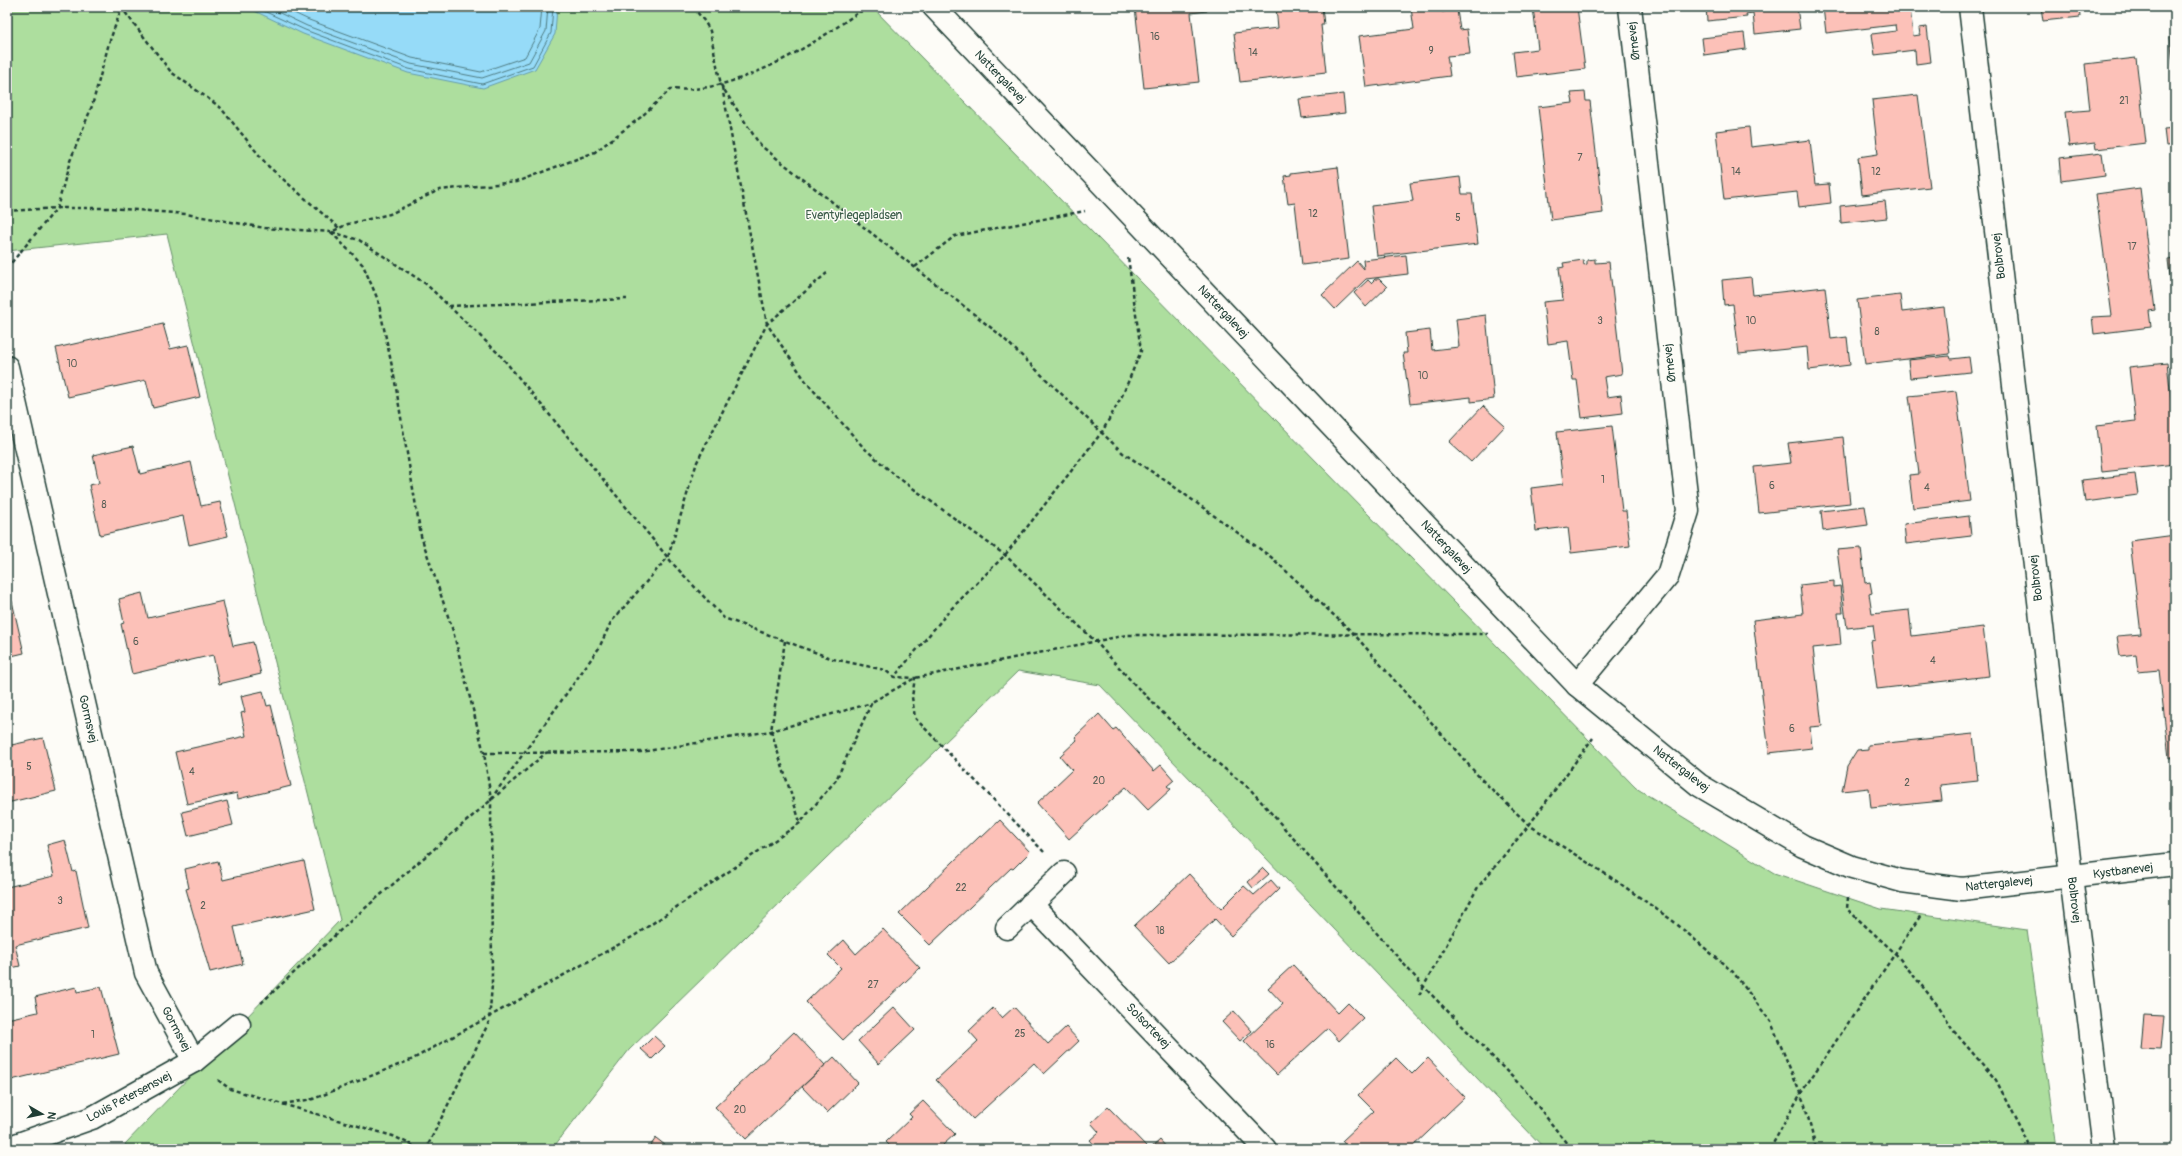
<svg xmlns="http://www.w3.org/2000/svg" width="2182" height="1156" viewBox="0 0 2182 1156" font-family="Pangolin,sans-serif">
<rect width="100%" height="100%" fill="#fdfcf7"/>
<filter id="ink" filterUnits="userSpaceOnUse"><feTurbulence type="fractalNoise" baseFrequency=".025" numOctaves="2"/><feDisplacementMap in="SourceGraphic" scale="8" xChannelSelector="R" yChannelSelector="G"/><feConvolveMatrix kernelMatrix="1 2 1 2 8 2 1 2 1" color-interpolation-filters="sRGB"/></filter>
<g filter="url(#ink)">
<path fill="#adde9e" stroke="#668e69" d="M7,7H872L1636,788L1774,873L1881,909L2027,930L2057,1149H1545L1100,685L1018,671L629,1050L552,1149H128L125,1144L340,920L167,234L7,251Z"/>
<path fill="#96dbf8" stroke="#669caa" d="M246,7H557L555,34L535,69L483,88L408,73L303,34Z"/>
<g fill="none" stroke-linecap="round" stroke-linejoin="round">
<g stroke="#4f7c82" stroke-width="1">
<path d="M255,7L305,30L409,69L482,84L533,66L551,33L553,7"/>
<path d="M267,7L307,26L411,64L482,78L529,62L546,31L548,7"/>
<path d="M281,7L309,20L412,58L481,72L525,57L540,29L542,7"/>
</g>
</g>
<g fill="#fcc1b8" stroke="#1f3d34">
<path d="M1135,7H1207V11L1191,13L1199,82L1144,88Z"/>
<path d="M1276,7H1322L1324,25H1321L1326,72L1240,82L1234,33L1278,28Z"/>
<path d="M1423,7H1441L1442,12L1457,10L1460,30L1467,29L1470,54L1447,56L1450,76L1366,87L1359,36L1414,29L1411,8Z"/>
<path d="M1533,7H1577L1585,69L1516,77L1513,52L1538,49Z"/>
<path d="M1706,7H1797L1800,29L1755,34L1753,13L1746,14L1747,17L1707,21Z"/>
<path d="M1823,7H1910L1913,36L1920,35L1919,28L1927,27L1931,62L1916,64L1915,50L1875,55L1872,34L1896,31L1895,25L1826,33Z"/>
<path d="M2041,7H2079L2080,17L2043,21Z"/>
<path d="M1744,33L1746,49L1704,55L1702,38Z"/>
<path d="M2175,36V80L2170,37Z"/>
<path d="M2136,58L2146,143L2096,149L2095,143L2069,146L2065,112L2090,110L2085,64Z"/>
<path d="M1585,92L1586,101H1590L1603,213L1551,220L1538,107L1573,103L1571,93Z"/>
<path d="M1343,94L1345,113L1302,118L1299,99Z"/>
<path d="M1918,95L1930,187L1862,195L1858,157L1878,154L1872,100Z"/>
<path d="M1749,127L1751,147L1810,140L1815,185L1829,184L1831,203L1799,207L1797,192L1724,200L1716,131Z"/>
<path d="M2175,128V145L2166,146L2164,129Z"/>
<path d="M2102,153L2105,175L2061,181L2059,158Z"/>
<path d="M1338,167L1349,259L1302,265L1295,203L1288,204L1284,176L1291,175V173Z"/>
<path d="M1460,177L1462,194H1472L1478,244L1377,256L1371,206L1413,201L1410,183Z"/>
<path d="M2140,188L2155,310L2149,311L2151,327L2094,334L2092,317L2112,316L2096,194Z"/>
<path d="M1885,201L1887,218L1841,223L1840,206Z"/>
<path d="M1406,255L1408,274L1366,279L1335,309L1322,295L1357,261L1364,269L1363,260Z"/>
<path d="M1595,259V263L1609,262L1622,374L1604,377L1607,397L1621,395L1623,413L1582,418L1577,380H1573L1568,341L1548,344L1543,302L1563,300L1559,268L1564,267L1563,263L1583,260L1584,265L1587,264V260Z"/>
<path d="M2175,259V307H2174L2168,260Z"/>
<path d="M1751,277L1753,295L1825,287L1831,339L1847,337L1850,365L1809,370L1807,347L1739,354L1733,304L1724,305L1722,280Z"/>
<path d="M1375,279H1379L1387,287L1366,307L1354,293L1368,280L1371,283Z"/>
<path d="M1900,295L1902,312L1944,307L1950,354L1865,364L1857,300Z"/>
<path d="M1486,315L1494,399L1471,402V397L1410,404L1403,353H1407L1405,333L1430,330L1432,350L1459,347L1456,319Z"/>
<path d="M163,324L170,349L188,345L200,397L153,408L146,380L68,397L56,348Z"/>
<path d="M1950,356L1951,359L1969,357L1971,372L1910,378L1908,360Z"/>
<path d="M2167,363L2175,431V464L2102,472L2097,426L2135,421L2129,367Z"/>
<path d="M1956,391L1970,501L1913,508L1909,475L1919,474L1909,396Z"/>
<path d="M1483,406L1505,426L1471,462L1449,442Z"/>
<path d="M1612,426L1622,511H1626L1630,546L1571,553L1568,527L1536,531L1531,488L1563,484L1557,432Z"/>
<path d="M1843,437L1850,503L1759,513L1754,467L1791,463L1788,443Z"/>
<path d="M133,446L140,474L191,462L201,506L220,502L228,536L189,545L183,516L100,535L89,485L99,483L93,455Z"/>
<path d="M2135,474L2138,495L2085,502L2082,480Z"/>
<path d="M1865,506L1868,525L1823,531L1821,511Z"/>
<path d="M1969,516L1971,536L1906,544L1904,524Z"/>
<path d="M2175,535V757L2169,758L2159,670L2138,672L2136,654L2120,656L2117,636L2141,634L2130,541Z"/>
<path d="M1861,548L1865,583L1870,582L1872,593L1869,594L1872,614L1909,610L1912,636L1983,627L1989,676L1877,689L1871,641L1875,640L1873,625L1847,628L1837,550Z"/>
<path d="M1834,581V587L1840,586L1843,613H1838L1841,645L1813,648L1822,726L1810,727L1812,748L1769,753L1753,620L1803,614L1800,585Z"/>
<path d="M142,593L148,618L223,601L233,646L253,642L261,674L219,684L213,655L132,674L121,624L124,623L119,599Z"/>
<path d="M12,601L24,653L7,657V602Z"/>
<path d="M263,691L267,706L271,705L291,786L238,799L237,793L187,804L175,752L246,736L241,713L245,712L241,696Z"/>
<path d="M1099,714L1113,730L1116,728L1154,771L1161,765L1174,780L1167,786L1171,789L1148,810L1126,787L1069,839L1037,803L1072,770L1060,756L1077,740L1075,737Z"/>
<path d="M1973,734L1978,781L1940,785L1942,801L1871,808L1869,788L1842,791L1847,766L1857,750L1868,749V745Z"/>
<path d="M43,738L56,791L7,803V746Z"/>
<path d="M227,801L233,825L188,836L182,812Z"/>
<path d="M1000,820L1030,852L1013,869L1011,868L930,945L899,914L980,836L982,837Z"/>
<path d="M65,840L73,872L76,871L88,928L15,945L20,966L7,969V887L54,876L47,845Z"/>
<path d="M218,861L223,880L304,861L315,909L234,927L243,964L210,972L186,889L189,888L185,869Z"/>
<path d="M1263,868L1269,874L1253,888L1248,882Z"/>
<path d="M1189,874L1221,909L1244,886L1254,895L1271,880L1279,889L1231,936L1215,919L1169,963L1134,926Z"/>
<path d="M883,929L920,968L843,1040L806,1002L841,968L828,955L844,940L856,954Z"/>
<path d="M1293,965L1338,1013L1348,1003L1363,1018L1339,1041L1328,1028L1277,1075L1244,1041L1283,1004L1268,988Z"/>
<path d="M76,987L77,992L101,987L119,1054L7,1081V1019L38,1012L35,997Z"/>
<path d="M894,1007L915,1030L879,1064L858,1041Z"/>
<path d="M1014,1007L1048,1044L1066,1027L1079,1041L1044,1074L1034,1063L973,1119L936,1080L978,1041L969,1031L993,1008L1002,1018Z"/>
<path d="M1234,1011L1252,1031L1240,1041L1222,1022Z"/>
<path d="M2144,1015L2164,1016L2161,1049L2141,1048Z"/>
<path d="M794,1032L825,1065L746,1139L715,1107Z"/>
<path d="M654,1036L665,1046L652,1059L641,1049Z"/>
<path d="M834,1057L858,1083L827,1113L802,1087Z"/>
<path d="M1396,1058L1412,1074L1428,1058L1465,1097L1410,1149H1349L1342,1141L1374,1111L1358,1095Z"/>
<path d="M923,1101L955,1134L943,1145L947,1149H893L886,1142L912,1117L909,1114Z"/>
<path d="M1108,1107L1149,1149H1096L1097,1148L1090,1140L1099,1132L1091,1123Z"/>
<path d="M656,1138L670,1149H648Z"/>
<path d="M1160,1140L1168,1149H1150Z"/>
</g>
<g fill="none" stroke-linecap="round" stroke-linejoin="round">
<defs>
<g id="street">
<path d="M7,367L146,973L194,1061"/>
<path d="M1577,685L1668,575L1688,511L1630,7"/>
<path d="M1031,904L1265,1149"/>
<path d="M1007,928L1064,873"/>
<path d="M7,1148L92,1118L194,1061L239,1024"/>
</g>
<g id="secondary">
<path d="M934,7L1577,685L1699,785L1803,846L1852,867L1902,881L1962,889L2175,864"/>
<path d="M1970,7L2071,876L2105,1149"/>
</g>
</defs>
<use href="#street" stroke="#1f3d34" stroke-width="25"/>
<use href="#secondary" stroke="#1f3d34" stroke-width="25"/>
<g stroke="#1f3d34" stroke-width="2.5" stroke-dasharray="4 3" stroke-linecap="butt">
<path d="M121,7L171,72L220,107L268,166L339,228"/>
<path d="M693,7L705,22L710,31L721,85L760,145L999,334L1123,453L1169,483L1271,557L1353,633L1481,779L1529,825L1618,882L1673,921L1733,972L1771,1022L1805,1105L1816,1149"/>
<path d="M722,87L767,324L807,383L864,448L896,476L1005,555L1096,642L1135,685L1195,745L1250,789L1424,987L1526,1091L1571,1149"/>
<path d="M7,211L57,208H111L186,214L265,228L331,232L348,224L390,214L439,190L516,182L595,152L641,117L671,89C737,95 814,44 866,7"/>
<path d="M331,232L363,265L378,300L394,376L421,536L453,631L484,753L491,799L492,985L489,1022L426,1149"/>
<path d="M332,232L359,240L426,284L500,355L674,565L724,618L833,659L885,670L894,677"/>
<path d="M915,267L955,236L1085,211"/>
<path d="M7,268L57,208L70,161L92,106L109,43L122,7"/>
<path d="M449,306L627,299"/>
<path d="M785,641L771,731L800,822"/>
<path d="M484,753L641,752L771,731L872,703"/>
<path d="M491,799L599,648L611,622L668,557L697,462L767,324L827,273"/>
<path d="M1044,852L915,718L912,697L915,678L894,677L950,610L1005,555L1102,432L1123,394L1141,351L1128,257"/>
<path d="M1848,897L1847,909L1895,953L1940,1008L1952,1029L1996,1080L2028,1143L2037,1149"/>
<path d="M1419,995L1478,887L1529,825L1593,738"/>
<path d="M261,1003L356,916L547,752"/>
<path d="M218,1080L230,1089L393,1136L420,1149"/>
<path d="M283,1104L313,1099L411,1060L634,936L800,823L836,780L872,702L915,678L1127,635L1488,634"/>
<path d="M1770,1149L1801,1093L1921,915"/>
</g>
<use href="#street" stroke="#fdfcf7" stroke-width="22"/>
<use href="#secondary" stroke="#fdfcf7" stroke-width="22"/>
</g>
</g>
<g text-anchor="middle" dominant-baseline="central" stroke-width="3" stroke-linejoin="round" paint-order="stroke">
<g font-size="10" fill="#565e55">
<text x="1155" y="37">16</text>
<text x="1431" y="51">9</text>
<text x="1253" y="53">14</text>
<text x="2124" y="101">21</text>
<text x="1580" y="158">7</text>
<text x="1736" y="172">14</text>
<text x="1876" y="172">12</text>
<text x="1313" y="214">12</text>
<text x="1458" y="218">5</text>
<text x="2132" y="247">17</text>
<text x="1600" y="321">3</text>
<text x="1751" y="321">10</text>
<text x="1877" y="332">8</text>
<text x="72" y="364">10</text>
<text x="1423" y="376">10</text>
<text x="1603" y="480">1</text>
<text x="1772" y="486">6</text>
<text x="1927" y="488">4</text>
<text x="104" y="505">8</text>
<text x="136" y="642">6</text>
<text x="1933" y="661">4</text>
<text x="1792" y="729">6</text>
<text x="29" y="767">5</text>
<text x="192" y="772">4</text>
<text x="1099" y="781">20</text>
<text x="1907" y="783">2</text>
<text x="961" y="888">22</text>
<text x="60" y="901">3</text>
<text x="203" y="906">2</text>
<text x="1160" y="931">18</text>
<text x="873" y="985">27</text>
<text x="1020" y="1034">25</text>
<text x="93" y="1035">1</text>
<text x="1270" y="1045">16</text>
<text x="740" y="1110">20</text>
</g>
<g font-size="12" fill="#1f3d34" stroke="#fdfcf7">
<text transform="translate(1634 41) rotate(-97)">Ørnevej</text>
<text transform="translate(1000 77) rotate(46)">Nattergalevej</text>
<text transform="translate(1999 256) rotate(-97)">Bolbrovej</text>
<text transform="translate(1223 312) rotate(47)">Nattergalevej</text>
<text transform="translate(1670 363) rotate(-97)">Ørnevej</text>
<text transform="translate(1446 547) rotate(47)">Nattergalevej</text>
<text transform="translate(2036 578) rotate(-97)">Bolbrovej</text>
<text transform="translate(88 719) rotate(77)">Gormsvej</text>
<text transform="translate(1681 769) rotate(38)">Nattergalevej</text>
<text transform="translate(2123 871) rotate(-7)">Kystbanevej</text>
<text transform="translate(1999 884) rotate(-6)">Nattergalevej</text>
<text transform="translate(2074 900) rotate(83)">Bolbrovej</text>
<text transform="translate(1148 1026) rotate(46)">Solsortevej</text>
<text transform="translate(176 1029) rotate(62)">Gormsvej</text>
<text transform="translate(129 1097) rotate(-28)">Louis Petersensvej</text>
</g>
<g font-size="12" fill="#3b5d49" stroke="#fdfcf7">
<text x="854" y="215">Eventyrlegepladsen</text>
</g>
</g>
<rect width="2182" height="1156" fill="none" stroke="#fdfcf7" stroke-width="24"/>
<rect x="12" y="12" width="2158" height="1132" fill="none" stroke="#1f3d34" stroke-width="1.5" filter="url(#ink)"/>
<g transform="translate(42 1114) rotate(99)" stroke="#fdfcf7" stroke-width="3" paint-order="stroke">
<path d="M0-3L7 15L0 10L-7 15Z" fill="#1f3d34"/>
<text y="-6" font-size="11" font-weight="bold" text-anchor="middle" fill="#1f3d34">N</text>
</g>
</svg>
